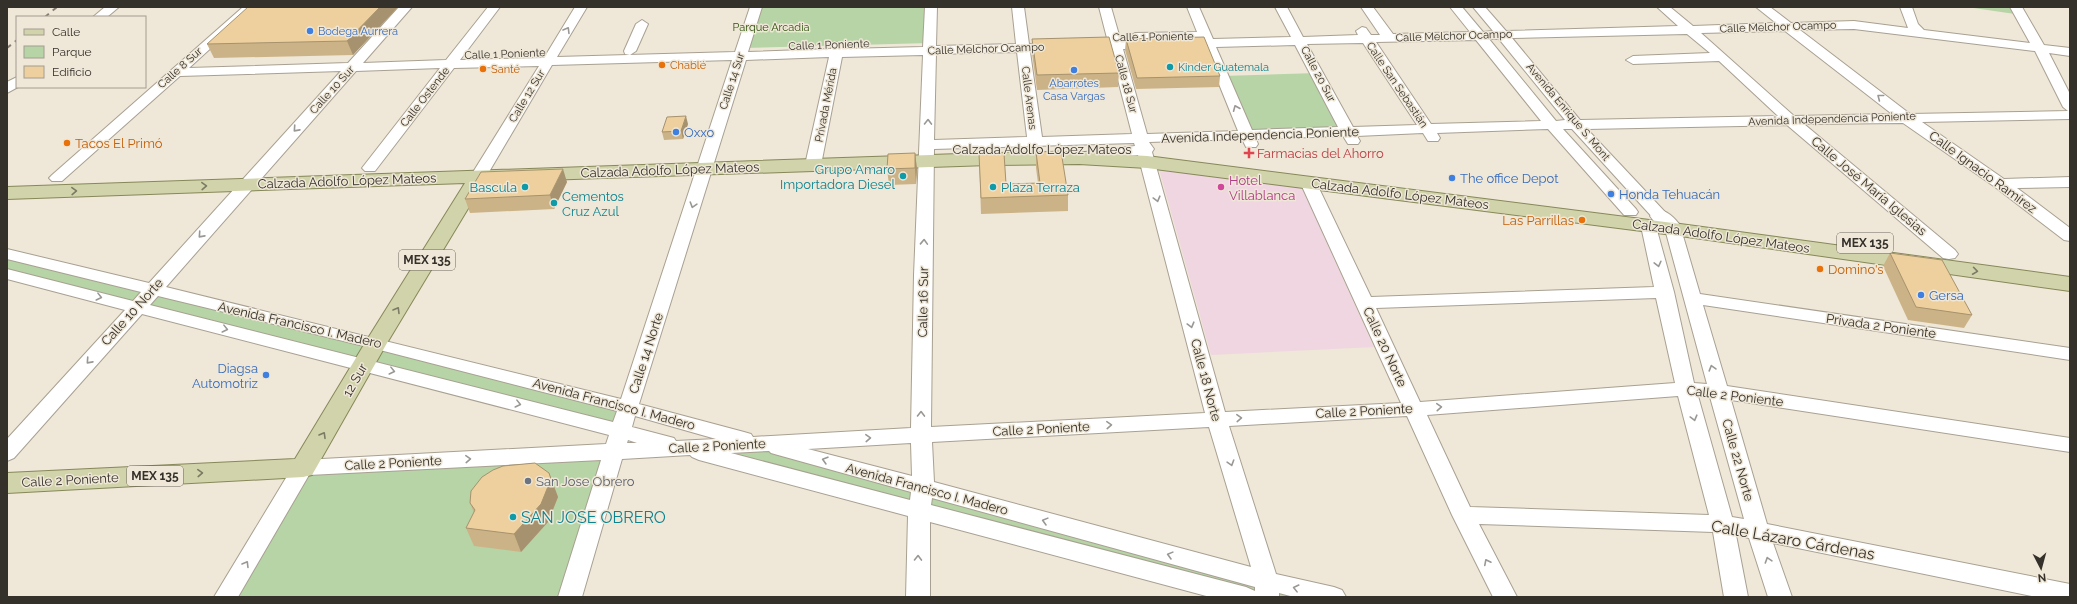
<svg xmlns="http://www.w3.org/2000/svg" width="2077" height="604" viewBox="0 0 2077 604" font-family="Raleway,sans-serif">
<rect width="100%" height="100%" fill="#efe7d7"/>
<path fill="#efd6e0" d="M1159,169L1302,188L1374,347L1211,355Z"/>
<g fill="#b6d4a5">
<path d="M756,7H931L930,43L742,48Z"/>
<path d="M1967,7H2012L2015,14Z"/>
<path d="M1317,73L1348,132L1247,135L1222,76Z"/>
<path d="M7,254L629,407L620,430L7,273Z"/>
<path d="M759,444L1334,597H1246L682,447Z"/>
<path d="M614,451L570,597H226L303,468Z"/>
</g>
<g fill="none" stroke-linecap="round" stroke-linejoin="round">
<defs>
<g id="street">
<path d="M105,7H119L107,17H93Z"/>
<path d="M243,7H256L189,68L348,63L399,7H412L363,63L446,60L488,7H500L460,60L544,58L575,7H587L557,57L735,52L750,7H762L748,52L831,49L833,42H843L844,49L923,47L925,7H937L936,46L1016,44L1012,7H1024L1029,44L1055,43L1061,47L1055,51L1030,52L1042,137L1132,134L1110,49L1087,50L1081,46L1087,42H1108L1099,7H1111L1121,42L1149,41L1155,45L1149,49H1123L1147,134L1238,131L1204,47L1183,48L1177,44L1178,41L1192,40L1135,41L1129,37L1135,33L1197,32L1187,7H1199L1213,39L1291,37L1275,7H1287L1303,37L1358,35L1356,31L1362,27L1366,28L1371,35H1380L1361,7H1373L1393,34L1470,32L1450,7H1462L1483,32L1493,31L1473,7H1485L1506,31L1678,26L1657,7H1670L1693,26L1776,23L1756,7H1770L1791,23L1854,21L1908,28L1900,7H1912L1918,24L1924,30L2030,43L2010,7H2022L2044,45L2070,48V56L2049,53L2070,94V119L1922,122L2004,179L2070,177V187L2017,188L2070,228V241L2064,240L1995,187L1903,123L1804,124L1955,250L1958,254L1955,258L1949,259L1943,258L1787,125L1587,129L1666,213L1668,216L1666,219H1654L1572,129H1563L1636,209L1638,212L1636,215H1624L1548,129L1437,133L1440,138L1438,141H1428L1423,133L1357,136L1360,141L1358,144H1348L1343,136L1256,139L1258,144L1256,147H1246L1242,139L1149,142L1154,149L1152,152L1225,412L1401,403L1300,182L1302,179H1314L1316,182L1371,297L1654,287L1641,226L1643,223H1655L1674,292L1694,383L1707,384L1665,229L1667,225H1679L1681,229L1700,294L2070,348V360L1703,305L1727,386L2070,438V452L1731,400L1767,524L2070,584V597H2037L1773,543L1792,597H1768L1749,538L1736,535L1748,597H1724L1713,532L1479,524L1517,597H1493L1452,515L1407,416L1229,426L1276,574L1334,587L1342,590L1346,597H1294L1279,593V597H1210L930,522V597H906L908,516L699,460L692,457L690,455L622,459L582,597H558L601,460L309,475L238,597H214L295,463L303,460L606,444L609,435L142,314L14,458L7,461V439L125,310L7,279V269L133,301L141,292L7,259V249L149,283L341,71L180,76L62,181H52L49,178L52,175ZM1854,29L2035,51L2063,107L2068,111L1910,114L1800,30ZM1785,31L1892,114L1794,116L1701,33ZM1687,34L1710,53L1633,56L1626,60L1633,64L1719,61L1778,116L1580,120L1512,38ZM1489,39H1499L1565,120L1556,121ZM1476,40L1541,121L1431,124L1376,42ZM1363,43L1417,125L1353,127L1307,44ZM1295,45L1338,127L1252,130L1216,47ZM1017,52L1027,137L934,140L936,54ZM923,55L914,275L911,428L753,437L751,434L744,432L639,404L746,60L829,57L805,165L808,168H818L821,165L842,57ZM732,60L621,399L166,287L356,71L440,68L362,168L365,171H375L454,68L539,66L470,177L473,180H483L486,177L552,65ZM1134,143L1135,146L1085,152L1080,154L1077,157L1080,160L1085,162L1138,155L1205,413L931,427L934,149ZM158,296L376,349L617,411L613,422L150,305ZM1656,298L1675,383L1420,402L1376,308ZM1678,396L1709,515L1470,507L1427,415ZM1698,396L1710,397L1744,519L1732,517ZM635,416L716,439L676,441L674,438L632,427ZM1209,427L1251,567L934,482L932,442ZM628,440L637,443H627ZM911,443L912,476L808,449ZM769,451L771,453L778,455L911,492L910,500L731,453ZM932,498L1255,587V591L1246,587L931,505Z"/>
<path d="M642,20L648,24L636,51L630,55L625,54L624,51L636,24Z"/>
<path d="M17,77L18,87L7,93V82Z"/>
</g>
<path id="secondary" d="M1660,210C1670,212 1677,221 1683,229L1680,233C1666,237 1658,227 1650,216L1653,212Z"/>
<path id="primary" d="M1079,152L1147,156L1673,223L2070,277V291L1673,235L1147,168L1079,164L989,165L484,182L387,343L312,475L303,477L7,493V473L295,459L365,343L465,183L7,199V187L989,153Z"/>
</defs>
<use href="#street" stroke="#a8a092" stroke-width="2"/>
<use href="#secondary" stroke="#a8a092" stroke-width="2"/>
<use href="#primary" stroke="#868859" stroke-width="2"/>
<use href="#street" fill="#fff" fill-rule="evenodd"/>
<use href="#secondary" fill="#fff" fill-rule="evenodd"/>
<use href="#primary" fill="#d1d4aa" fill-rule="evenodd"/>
<g stroke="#847e74" stroke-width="2" stroke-dasharray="5 5" stroke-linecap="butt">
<path d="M45,17L57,7"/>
<path d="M7,48L17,40"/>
</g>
</g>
<g fill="#ccb387">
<path d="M398,7L353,55L214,58L207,44Z"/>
<path d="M1032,39L1119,73L1118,87L1037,90L1032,53Z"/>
<path d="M1126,39L1220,76L1219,87L1136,89L1125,50Z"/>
<path d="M688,124L683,139L664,140L662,132Z"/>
<path d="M1036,152L1068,195V211L981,214L979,154L1006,184L1038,183L1036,168Z"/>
<path d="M915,153L917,169L916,184L889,185L887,169Z"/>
<path d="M567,182L554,209L470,213L465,199Z"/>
<path d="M1890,253L1972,315L1964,328L1908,320L1883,266Z"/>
<path d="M549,473L558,497L548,522L521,552L474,546L466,528L474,513L470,503Z"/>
</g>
<g fill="#a6926e">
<path d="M380,7H398L353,55L347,41Z"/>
<path d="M686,116L688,124L683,139L681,131Z"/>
<path d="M915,153L917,169L916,184L915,168Z"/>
<path d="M563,169L567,182L554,209L550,195Z"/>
<path d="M549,473L558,497L548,522L521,552L514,534Z"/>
</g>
<g fill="#edd09d" stroke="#a6926e">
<path d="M248,7H380L347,41L207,44Z"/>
<path d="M1109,37L1119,73L1037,75L1032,39Z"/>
<path d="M1204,37L1220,76L1137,78L1126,39Z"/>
<path d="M686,116L681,131L662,132L667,117Z"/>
<path d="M1061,151L1068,195L981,198L979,154L1004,153L1006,184L1040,183L1036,152Z"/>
<path d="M915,153V168L887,169L888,154Z"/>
<path d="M563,169L550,195L465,199L481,172Z"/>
<path d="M1890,253L1942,260L1972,315L1916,307Z"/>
<path d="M535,463L549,473L551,479L541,504L514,534L466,528L475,510L470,503L471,491L482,477L493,470L503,466Z"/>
</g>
<defs><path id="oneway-chevron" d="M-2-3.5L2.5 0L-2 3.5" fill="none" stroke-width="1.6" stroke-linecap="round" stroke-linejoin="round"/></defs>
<g stroke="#9a9894">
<use href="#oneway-chevron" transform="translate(567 30) rotate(-59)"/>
<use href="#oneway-chevron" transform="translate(1880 97) rotate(-142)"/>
<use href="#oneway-chevron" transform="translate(1236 108) rotate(-113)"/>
<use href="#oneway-chevron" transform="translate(928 122) rotate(-89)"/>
<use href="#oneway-chevron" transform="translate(296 129) rotate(132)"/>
<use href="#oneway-chevron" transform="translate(1157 199) rotate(75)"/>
<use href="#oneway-chevron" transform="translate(693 205) rotate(107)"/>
<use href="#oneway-chevron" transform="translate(201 235) rotate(132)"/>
<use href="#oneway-chevron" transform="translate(924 242) rotate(-88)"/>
<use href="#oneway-chevron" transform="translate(1658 264) rotate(76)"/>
<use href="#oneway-chevron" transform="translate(99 297) rotate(14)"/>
<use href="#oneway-chevron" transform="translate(1191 325) rotate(75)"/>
<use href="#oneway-chevron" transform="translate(225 329) rotate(14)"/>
<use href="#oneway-chevron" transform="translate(89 361) rotate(132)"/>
<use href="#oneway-chevron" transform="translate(1712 368) rotate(-106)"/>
<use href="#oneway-chevron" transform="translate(392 371) rotate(14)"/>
<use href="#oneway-chevron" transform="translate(518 404) rotate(14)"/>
<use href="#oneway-chevron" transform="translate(1439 407) rotate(-4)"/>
<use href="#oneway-chevron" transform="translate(921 414) rotate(-89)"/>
<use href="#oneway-chevron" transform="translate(1239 418) rotate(-3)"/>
<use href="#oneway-chevron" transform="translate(1694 418) rotate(75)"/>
<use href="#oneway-chevron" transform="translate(1109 425) rotate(-3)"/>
<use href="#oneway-chevron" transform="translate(868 438) rotate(-3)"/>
<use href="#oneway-chevron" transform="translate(468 459) rotate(-3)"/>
<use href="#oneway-chevron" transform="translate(825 460) rotate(-164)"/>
<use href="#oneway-chevron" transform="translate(1231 463) rotate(73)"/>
<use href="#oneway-chevron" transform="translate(1045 521) rotate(-165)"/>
<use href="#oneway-chevron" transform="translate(1170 555) rotate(-165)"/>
<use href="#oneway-chevron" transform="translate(918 558) rotate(-89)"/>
<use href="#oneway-chevron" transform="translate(1768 560) rotate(-108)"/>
<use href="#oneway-chevron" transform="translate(1487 562) rotate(-117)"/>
<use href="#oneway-chevron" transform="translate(246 564) rotate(-59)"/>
<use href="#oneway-chevron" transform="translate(1296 588) rotate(-166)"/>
</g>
<g stroke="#7b7a64">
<use href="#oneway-chevron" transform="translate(204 186) rotate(-2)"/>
<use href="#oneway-chevron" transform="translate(74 191) rotate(-2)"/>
<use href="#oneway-chevron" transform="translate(1975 271) rotate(8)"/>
<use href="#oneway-chevron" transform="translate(397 310) rotate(-59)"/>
<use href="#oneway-chevron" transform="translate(323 435) rotate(-60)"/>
<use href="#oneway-chevron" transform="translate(200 473) rotate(-3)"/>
</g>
<g fill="#3f7fe0" stroke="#efe7d7" stroke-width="1.5">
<circle cx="310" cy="31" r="4"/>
<circle cx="1074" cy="70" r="4"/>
<circle cx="676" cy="132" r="4"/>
<circle cx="1452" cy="178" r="4"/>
<circle cx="1611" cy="194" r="4"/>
<circle cx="1921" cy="295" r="4"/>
<circle cx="266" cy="375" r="4"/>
</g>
<g fill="#e8710a" stroke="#efe7d7" stroke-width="1.5">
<circle cx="662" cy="65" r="4"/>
<circle cx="483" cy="69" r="4"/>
<circle cx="67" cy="143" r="4"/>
<circle cx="1582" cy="220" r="4"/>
<circle cx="1820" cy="269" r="4"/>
</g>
<g fill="#0f9aa8" stroke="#efe7d7" stroke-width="1.5">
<circle cx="1170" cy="67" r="4"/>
<circle cx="903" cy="176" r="4"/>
<circle cx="525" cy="187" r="4"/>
<circle cx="993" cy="187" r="4"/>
<circle cx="554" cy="203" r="4"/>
<circle cx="513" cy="517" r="4"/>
</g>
<path fill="#e0444e" stroke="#efe7d7" stroke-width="1.5" d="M1247 147h4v4h4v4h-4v4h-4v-4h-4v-4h4z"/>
<circle fill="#d1479c" stroke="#efe7d7" stroke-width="1.5" cx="1221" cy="187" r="4"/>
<circle fill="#6b7280" stroke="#efe7d7" stroke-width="1.5" cx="528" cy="481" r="4"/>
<g text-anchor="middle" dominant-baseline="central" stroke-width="3" stroke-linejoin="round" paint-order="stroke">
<g font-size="11" fill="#2c500a" stroke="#efe7d7">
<text x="771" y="27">Parque Arcadia</text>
</g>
<g font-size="11" fill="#34302a" stroke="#efe7d7">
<text transform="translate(1778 27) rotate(-2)">Calle Melchor Ocampo</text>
<text transform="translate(1454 36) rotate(-2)">Calle Melchor Ocampo</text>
<text transform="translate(1153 37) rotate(-1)">Calle 1 Poniente</text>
<text transform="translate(829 45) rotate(-2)">Calle 1 Poniente</text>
<text transform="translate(986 49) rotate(-2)">Calle Melchor Ocampo</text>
<text transform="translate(505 54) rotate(-2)">Calle 1 Poniente</text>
<text transform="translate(180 68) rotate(-42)">Calle 8 Sur</text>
<text transform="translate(1318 74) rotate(62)">Calle 20 Sur</text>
<text transform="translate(732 81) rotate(-72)">Calle 14 Sur</text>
<text transform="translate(1126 84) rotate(75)">Calle 18 Sur</text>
<text transform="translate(1397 85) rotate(56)">Calle San Sebastián</text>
<text transform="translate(332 90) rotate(-48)">Calle 10 Sur</text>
<text transform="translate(527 96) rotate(-59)">Calle 12 Sur</text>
<text transform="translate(425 97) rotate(-52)">Calle Ostende</text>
<text transform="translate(1029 98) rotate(83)">Calle Arenas</text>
<text transform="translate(826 105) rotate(-79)">Privada Mérida</text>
<text transform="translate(1568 112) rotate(50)">Avenida Enrique S. Mont</text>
<text transform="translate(1832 119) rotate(-2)">Avenida Independencia Poniente</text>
</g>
<g font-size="11" fill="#366cbe" stroke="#efe7d7" text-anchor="start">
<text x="318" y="31">Bodega Aurrera</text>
<text x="1074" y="83" text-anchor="middle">Abarrotes<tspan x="1074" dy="13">Casa Vargas</tspan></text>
</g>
<g font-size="11" fill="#c56008" stroke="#efe7d7" text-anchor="start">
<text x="670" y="65">Chablé</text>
<text x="491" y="69">Santé</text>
</g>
<g font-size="11" fill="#0d838f" stroke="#efe7d7" text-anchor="start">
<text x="1178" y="67">Kinder Guatemala</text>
</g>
<g fill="#efe7d7" stroke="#6c675e" stroke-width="1">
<rect x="1837" y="233" width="56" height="20" rx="3"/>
<rect x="399" y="250" width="56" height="20" rx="3"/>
<rect x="127" y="466" width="56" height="20" rx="3"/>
</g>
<g font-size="12" font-weight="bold" fill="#34302a">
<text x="1865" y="243">MEX 135</text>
<text x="427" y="260">MEX 135</text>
<text x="155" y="476">MEX 135</text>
</g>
<g font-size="13" fill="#366cbe" stroke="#efe7d7" text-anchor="start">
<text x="684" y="132">Oxxo</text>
<text x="1460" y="178">The office Depot</text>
<text x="1619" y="194">Honda Tehuacán</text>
<text x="1929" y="295">Gersa</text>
<text x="258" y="368" text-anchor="end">Diagsa<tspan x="258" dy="15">Automotriz</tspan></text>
</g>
<g font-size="13" fill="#34302a" stroke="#efe7d7">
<text transform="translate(1260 135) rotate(-2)">Avenida Independencia Poniente</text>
<text x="1042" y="149">Calzada Adolfo López Mateos</text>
<text transform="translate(670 170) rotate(-2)">Calzada Adolfo López Mateos</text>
<text transform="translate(1983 172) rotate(36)">Calle Ignacio Ramírez</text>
<text transform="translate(347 181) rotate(-2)">Calzada Adolfo López Mateos</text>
<text transform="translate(1869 186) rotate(40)">Calle José María Iglesias</text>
<text transform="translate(1400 194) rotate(7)">Calzada Adolfo López Mateos</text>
<text transform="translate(1721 236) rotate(8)">Calzada Adolfo López Mateos</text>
<text transform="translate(923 302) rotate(-89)">Calle 16 Sur</text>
<text transform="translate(132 312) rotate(-48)">Calle 10 Norte</text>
<text transform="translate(300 325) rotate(13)">Avenida Francisco I. Madero</text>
<text transform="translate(1881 326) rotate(8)">Privada 2 Poniente</text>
<text transform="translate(1385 347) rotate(65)">Calle 20 Norte</text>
<text transform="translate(646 353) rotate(-72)">Calle 14 Norte</text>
<text transform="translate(355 380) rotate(-60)">12 Sur</text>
<text transform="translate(1206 380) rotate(75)">Calle 18 Norte</text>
<text transform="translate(1735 396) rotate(7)">Calle 2 Poniente</text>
<text transform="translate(614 404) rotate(15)">Avenida Francisco I. Madero</text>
<text transform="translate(1364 411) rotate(-3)">Calle 2 Poniente</text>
<text transform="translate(1041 429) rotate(-3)">Calle 2 Poniente</text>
<text transform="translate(717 446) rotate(-3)">Calle 2 Poniente</text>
<text transform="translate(1738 460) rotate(74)">Calle 22 Norte</text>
<text transform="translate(393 463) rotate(-3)">Calle 2 Poniente</text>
<text transform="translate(70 480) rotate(-3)">Calle 2 Poniente</text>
<text transform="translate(927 489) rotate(15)">Avenida Francisco I. Madero</text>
</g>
<g font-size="13" fill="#c56008" stroke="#efe7d7" text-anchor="start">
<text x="75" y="143">Tacos El Primó</text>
<text x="1574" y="220" text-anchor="end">Las Parrillas</text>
<text x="1828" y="269">Domino's</text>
</g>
<g font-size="13" fill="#be3a42" stroke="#efe7d7" text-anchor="start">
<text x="1257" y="153">Farmacias del Ahorro</text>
</g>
<g font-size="13" fill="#0d838f" stroke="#efe7d7" text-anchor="end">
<text x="895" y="169">Grupo Amaro<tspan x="895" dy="15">Importadora Diesel</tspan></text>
<text x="517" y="187">Bascula</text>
<text x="1001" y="187" text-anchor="start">Plaza Terraza</text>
<text x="562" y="196" text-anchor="start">Cementos<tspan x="562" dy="15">Cruz Azul</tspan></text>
</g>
<g font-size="13" fill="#b23c85" stroke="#efe7d7" text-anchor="start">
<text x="1229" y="180">Hotel<tspan x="1229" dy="15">Villablanca</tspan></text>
</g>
<g font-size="13" fill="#5b616d" stroke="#efe7d7" text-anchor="start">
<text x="536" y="481">San Jose Obrero</text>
</g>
<g font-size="16" fill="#0d838f" stroke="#efe7d7" text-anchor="start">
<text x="521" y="517">SAN JOSE OBRERO</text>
</g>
<g font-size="16" fill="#34302a" stroke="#efe7d7">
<text transform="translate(1793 540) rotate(10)">Calle Lázaro Cárdenas</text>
</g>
</g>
<rect width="2077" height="604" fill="none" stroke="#34302a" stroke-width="16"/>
<rect x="16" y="16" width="130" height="72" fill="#efe7d7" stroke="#a49e92"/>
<rect x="24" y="29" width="20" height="6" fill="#d1d4aa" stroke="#a49e92"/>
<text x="52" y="36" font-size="12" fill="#34302a">Calle</text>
<rect x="24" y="46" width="20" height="12" fill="#b6d4a5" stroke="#a49e92"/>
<text x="52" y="56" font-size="12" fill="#34302a">Parque</text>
<rect x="24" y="66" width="20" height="12" fill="#edd09d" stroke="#a49e92"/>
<text x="52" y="76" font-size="12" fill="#34302a">Edificio</text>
<g transform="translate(2041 568) rotate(174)" stroke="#efe7d7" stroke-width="3" paint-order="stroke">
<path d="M0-3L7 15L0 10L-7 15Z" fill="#34302a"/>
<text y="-6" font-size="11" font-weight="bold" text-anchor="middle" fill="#34302a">N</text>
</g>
</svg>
